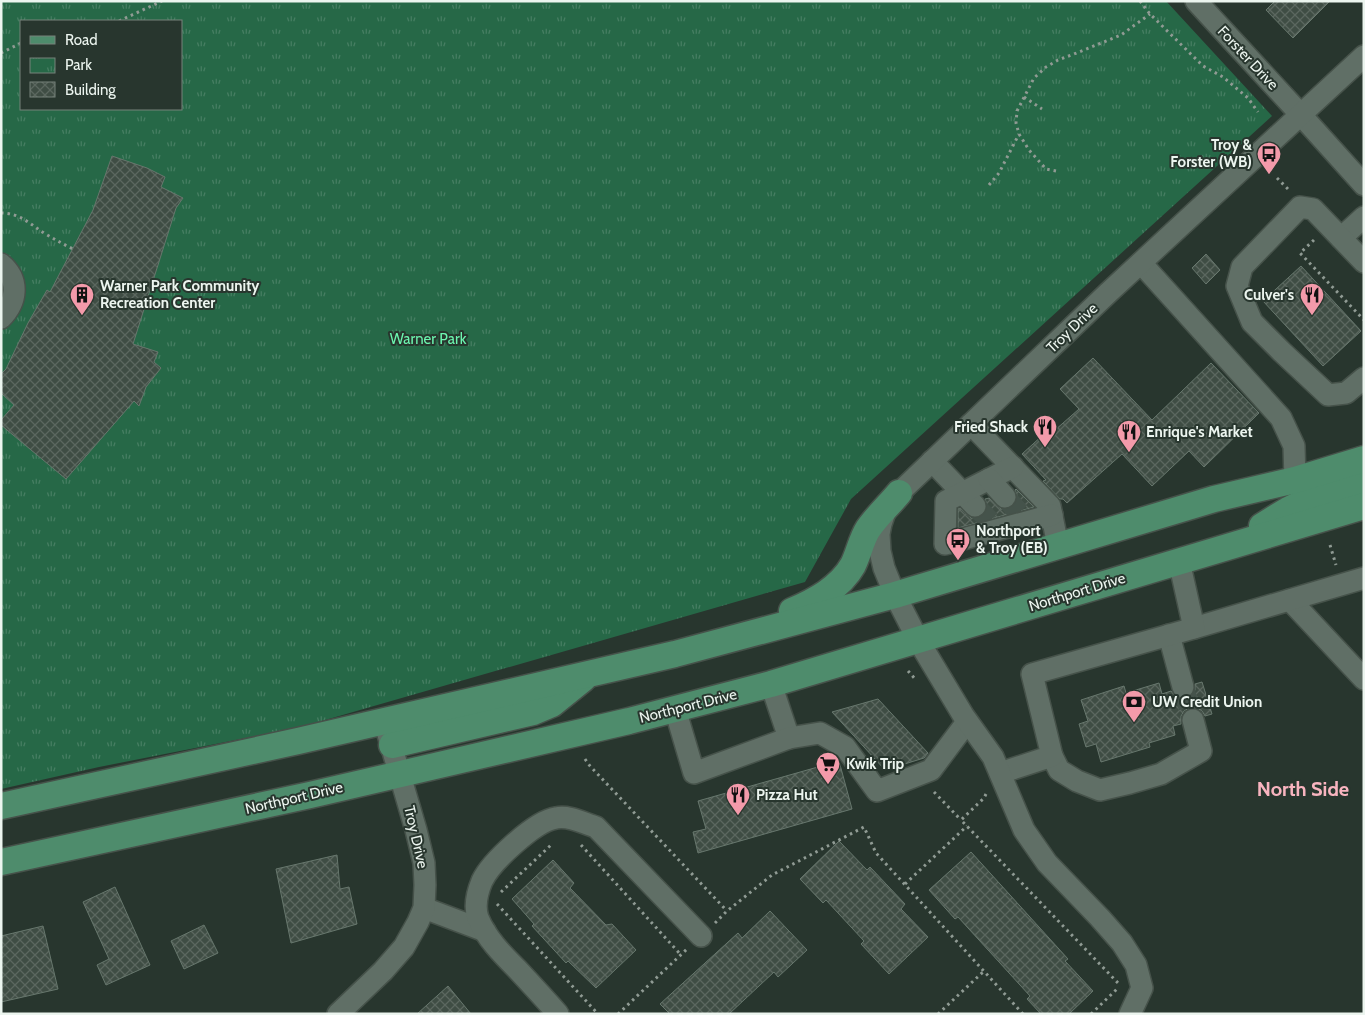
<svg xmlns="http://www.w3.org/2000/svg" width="1365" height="1015" viewBox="0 0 1365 1015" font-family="Cabin,sans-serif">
<defs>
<pattern id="park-tufts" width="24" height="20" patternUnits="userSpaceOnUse" patternTransform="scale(1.25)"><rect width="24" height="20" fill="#266847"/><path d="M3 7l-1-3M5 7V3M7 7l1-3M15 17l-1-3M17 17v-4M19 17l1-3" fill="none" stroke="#467e62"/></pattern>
<pattern id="building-cross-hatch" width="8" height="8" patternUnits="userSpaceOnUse" patternTransform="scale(1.25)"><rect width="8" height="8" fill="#3f4d44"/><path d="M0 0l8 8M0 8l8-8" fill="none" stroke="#5b675f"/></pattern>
</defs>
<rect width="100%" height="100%" fill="#28362e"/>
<path fill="url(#park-tufts)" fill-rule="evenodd" d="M1,1H1166L1272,116L851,499L805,582L301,727L99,767L1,789ZM21,21H181V109H21Z"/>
<g fill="url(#building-cross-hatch)" stroke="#67776d">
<path d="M1275,1H1330L1293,38L1266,10Z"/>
<path d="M112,156L147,168L165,177L161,187L183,198L176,208L133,344L158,352L154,362L161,368L146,387L139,406L134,401L66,479L1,425V420L14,405L1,393V374L6,369L28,323L47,290L50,292L93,210Z"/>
<path d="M1206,254L1220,270L1206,284L1192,268Z"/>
<path d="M1301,266L1361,331L1323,366L1263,301Z"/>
<path d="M1093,358L1152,420L1211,363L1259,413L1204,467L1189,451L1152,486L1122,454L1067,503L1063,499H1060L1043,481L1046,480L1022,454L1044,434L1046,438L1079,409L1060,389Z"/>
<path d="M1016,489L1034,507L958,528V509L960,508L971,518H978L983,515L987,510V504L985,499L989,498L1001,509H1008L1014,506L1017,501V495L1015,490Z"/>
<path d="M1202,682L1212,714L1205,716L1202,711L1197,708H1189L1184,711L1181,716V724L1173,726L1175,735L1149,743L1150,747L1101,762L1096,744L1086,747L1079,724L1088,721L1081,700L1124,686L1126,693L1159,683L1162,694L1171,691L1175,696L1179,699H1186L1192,695L1195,690V684Z"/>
<path d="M878,699L928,753L924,758L885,770L832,712Z"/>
<path d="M839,761L852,809L698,853L693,832L706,829L698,801Z"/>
<path d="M839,841L867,870L870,867L905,904L901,909L928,937L889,974L861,944L864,941L826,900L823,903L800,879Z"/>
<path d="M971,852L1068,959L1065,961L1093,991L1069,1014H1041L1027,999L1030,996L958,917L955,919L929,890Z"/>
<path d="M337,855L340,889L349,887L357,924L291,943L276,869Z"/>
<path d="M553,860L574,883L570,888L606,925L612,924L636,950L596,988L568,961L566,963L532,926L534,924L512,899Z"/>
<path d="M115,887L150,965L106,985L97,965L109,959L83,902Z"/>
<path d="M770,911L807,950L778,977L774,972L729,1014H670L660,1004L738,933L742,938Z"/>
<path d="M204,925L218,953L184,969L171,941Z"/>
<path d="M43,926L58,989L1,1002V936Z"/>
<path d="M448,986L471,1014H417Z"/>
</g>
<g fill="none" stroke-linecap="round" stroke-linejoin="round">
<g stroke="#45534b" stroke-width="21" stroke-dasharray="21 11" stroke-linecap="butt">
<path d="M1005,497L1020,514"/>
<path d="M975,506L991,522"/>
<path d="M1183,687L1193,720"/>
</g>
<defs>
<g id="minor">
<path d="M1196,1L1301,115L1364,185"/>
<path d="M1341,238L1364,217"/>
<path d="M1364,262L1313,209L1300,207L1242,267L1237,286L1252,322L1282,352L1328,395L1346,393L1364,378"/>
<path d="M1141,263L1281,418L1294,446L1295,480"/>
<path d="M1,264C20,280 17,302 1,318"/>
<path d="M971,424L1050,506L1058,546"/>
<path d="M932,461L975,506"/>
<path d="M1013,467L946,501L945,544L1052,515"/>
<path d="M989,479L1005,497"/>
<path d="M1290,600L1364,679"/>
<path d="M1194,628L1364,578"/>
<path d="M1169,635L1183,687"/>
<path d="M771,684L789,738"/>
<path d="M675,709L694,773L789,738L820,733L845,747L877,791L931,770L967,722"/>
<path d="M1052,756L1059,770L1077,781L1100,790L1130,783L1161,774L1201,751L1193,720"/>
<path d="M1000,773L1052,756L1032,674L1194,628L1179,561"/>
<path d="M424,908L485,931"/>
<path d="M338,1014L383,971L404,947L418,922L424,908L425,885L424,863L416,830L387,731"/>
<path d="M558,1014C545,999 531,984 517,969C502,954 486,938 478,918C474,906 477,893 482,881C491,862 535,821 556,818C569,815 583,823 596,827L701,936"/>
<path d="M1130,1014L1142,988L1136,965L1122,943L1100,918L1047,863L1024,830L993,757L963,715L918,640L895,595L884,568L880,551L879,534L881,524L885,512L899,493L1108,293L1364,56"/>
</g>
<g id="major">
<path d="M1262,526L1288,510L1321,494L1364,481"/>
<path d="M792,611C815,601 840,588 853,565C859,553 861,540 868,529C877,516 889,505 899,493"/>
<path d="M392,745L533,712L552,704L583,679"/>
<path d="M1,806L298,741L675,654L895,595L1214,499L1295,480L1364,459"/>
<path d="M1,862L310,795L629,721L771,684L1364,506"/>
</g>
</defs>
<use href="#minor" stroke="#46524a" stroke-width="24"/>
<use href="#major" stroke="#46524a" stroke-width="29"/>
<g stroke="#909b94" stroke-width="3" stroke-dasharray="2.5 4" stroke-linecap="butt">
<path d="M1140,1L1150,14L1203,66L1223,77L1248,98L1258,112"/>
<path d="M119,21L162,1"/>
<path d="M1,53L21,43"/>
<path d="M1024,97L1042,109"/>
<path d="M1056,171L1046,169L1029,150L1019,134L1016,123L1017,111L1034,78L1046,67L1058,60L1074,54L1121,35L1150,14"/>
<path d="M1277,178L1290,191"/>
<path d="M989,185L999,173L1019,134"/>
<path d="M1,213C20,213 30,224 44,233C54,239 63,244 73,249"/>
<path d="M1314,240L1300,253L1364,320"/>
<path d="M1330,545L1336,565"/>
<path d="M908,671L916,680"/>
<path d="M585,759L590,766L727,911"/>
<path d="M934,792L961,820"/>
<path d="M986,794L984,798L961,820L1119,984"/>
<path d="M581,845L681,955"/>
<path d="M905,884L967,826"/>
<path d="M501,892L551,845"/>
<path d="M497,904L598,1014"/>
<path d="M715,923L727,911L772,875L864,827L876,853L1023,1014"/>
<path d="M618,1014L687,949"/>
<path d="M938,1014L984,971"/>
<path d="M1091,1014L1117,989"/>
</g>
<use href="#minor" stroke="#606f66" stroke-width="21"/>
<use href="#major" stroke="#4e8c6c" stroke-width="26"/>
</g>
<defs>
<symbol id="bus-pin" viewBox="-11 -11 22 30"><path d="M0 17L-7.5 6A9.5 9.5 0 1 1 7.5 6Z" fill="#f39aaa" stroke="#28362e"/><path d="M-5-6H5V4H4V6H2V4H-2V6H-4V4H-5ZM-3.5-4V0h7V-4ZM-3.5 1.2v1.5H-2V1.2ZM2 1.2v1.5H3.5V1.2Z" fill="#111"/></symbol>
<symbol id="building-pin" viewBox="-11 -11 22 30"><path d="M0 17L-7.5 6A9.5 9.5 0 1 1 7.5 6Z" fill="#f39aaa" stroke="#28362e"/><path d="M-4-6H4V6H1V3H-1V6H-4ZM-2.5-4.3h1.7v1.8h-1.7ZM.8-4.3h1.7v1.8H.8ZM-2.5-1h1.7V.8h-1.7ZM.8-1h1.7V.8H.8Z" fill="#111"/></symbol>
<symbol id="restaurant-pin" viewBox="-11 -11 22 30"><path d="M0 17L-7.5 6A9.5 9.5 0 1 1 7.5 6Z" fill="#f39aaa" stroke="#28362e"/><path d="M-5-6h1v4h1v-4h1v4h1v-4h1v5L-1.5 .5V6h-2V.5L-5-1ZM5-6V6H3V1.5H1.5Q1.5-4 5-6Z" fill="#111"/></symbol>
<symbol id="bank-pin" viewBox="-11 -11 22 30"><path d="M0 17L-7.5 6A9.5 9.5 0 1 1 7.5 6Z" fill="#f39aaa" stroke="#28362e"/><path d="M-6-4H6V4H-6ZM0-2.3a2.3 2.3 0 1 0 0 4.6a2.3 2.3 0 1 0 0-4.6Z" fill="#111"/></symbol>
<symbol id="supermarket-pin" viewBox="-11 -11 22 30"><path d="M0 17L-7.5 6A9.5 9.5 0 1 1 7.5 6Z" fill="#f39aaa" stroke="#28362e"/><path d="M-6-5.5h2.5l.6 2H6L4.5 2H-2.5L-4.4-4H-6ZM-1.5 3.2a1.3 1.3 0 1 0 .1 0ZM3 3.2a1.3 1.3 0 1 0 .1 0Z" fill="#111"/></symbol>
</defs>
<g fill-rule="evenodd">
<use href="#bus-pin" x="1255" y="140" width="28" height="38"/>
<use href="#building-pin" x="68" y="281" width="28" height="38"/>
<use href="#restaurant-pin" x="1298" y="281" width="28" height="38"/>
<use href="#restaurant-pin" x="1031" y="413" width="28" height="38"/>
<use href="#restaurant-pin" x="1115" y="418" width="28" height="38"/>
<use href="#bus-pin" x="944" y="526" width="28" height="38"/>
<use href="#bank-pin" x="1120" y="688" width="28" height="38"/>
<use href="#supermarket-pin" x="814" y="750" width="28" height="38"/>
<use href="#restaurant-pin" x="724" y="781" width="28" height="38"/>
</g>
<g text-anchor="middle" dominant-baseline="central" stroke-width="4" stroke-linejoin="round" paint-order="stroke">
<g font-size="15" fill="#ecf5ef" stroke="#28362e">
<text transform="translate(1248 58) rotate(47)">Forster Drive</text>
<text transform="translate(1072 328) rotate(-44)">Troy Drive</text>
<text transform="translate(1077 592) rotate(-17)">Northport Drive</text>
<text transform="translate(688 706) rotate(-14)">Northport Drive</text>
<text transform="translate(294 798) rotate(-13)">Northport Drive</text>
<text transform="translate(416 837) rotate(77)">Troy Drive</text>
</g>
<g font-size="15" font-weight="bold" fill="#ecf5ef" stroke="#28362e" text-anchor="start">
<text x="1252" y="145" text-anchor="end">Troy &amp;<tspan x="1252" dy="17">Forster (WB)</tspan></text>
<text x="100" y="286">Warner Park Community<tspan x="100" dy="17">Recreation Center</tspan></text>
<text x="1294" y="295" text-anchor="end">Culver's</text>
<text x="1028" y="427" text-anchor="end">Fried Shack</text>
<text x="1146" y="432">Enrique's Market</text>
<text x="976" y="531">Northport<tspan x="976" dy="17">&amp; Troy (EB)</tspan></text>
<text x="1152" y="702">UW Credit Union</text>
<text x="846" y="764">Kwik Trip</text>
<text x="756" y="795">Pizza Hut</text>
</g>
<g font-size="15" fill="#6cf5af" stroke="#28362e">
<text x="428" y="339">Warner Park</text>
</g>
<g font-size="20" font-weight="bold" fill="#f8b4bf" stroke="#28362e">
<text x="1303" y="789">North Side</text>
</g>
</g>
<rect width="1365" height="1015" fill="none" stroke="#ecf5ef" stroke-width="5"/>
<rect x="20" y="20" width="162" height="90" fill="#28362e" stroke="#76827b"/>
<rect x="30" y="36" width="25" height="8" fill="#4e8c6c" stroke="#76827b"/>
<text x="65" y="45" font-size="15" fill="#ecf5ef">Road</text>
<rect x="30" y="58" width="25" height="15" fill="url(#park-tufts)" stroke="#76827b"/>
<text x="65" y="70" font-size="15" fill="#ecf5ef">Park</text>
<rect x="30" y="82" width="25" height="15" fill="url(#building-cross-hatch)" stroke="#76827b"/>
<text x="65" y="95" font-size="15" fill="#ecf5ef">Building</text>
</svg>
